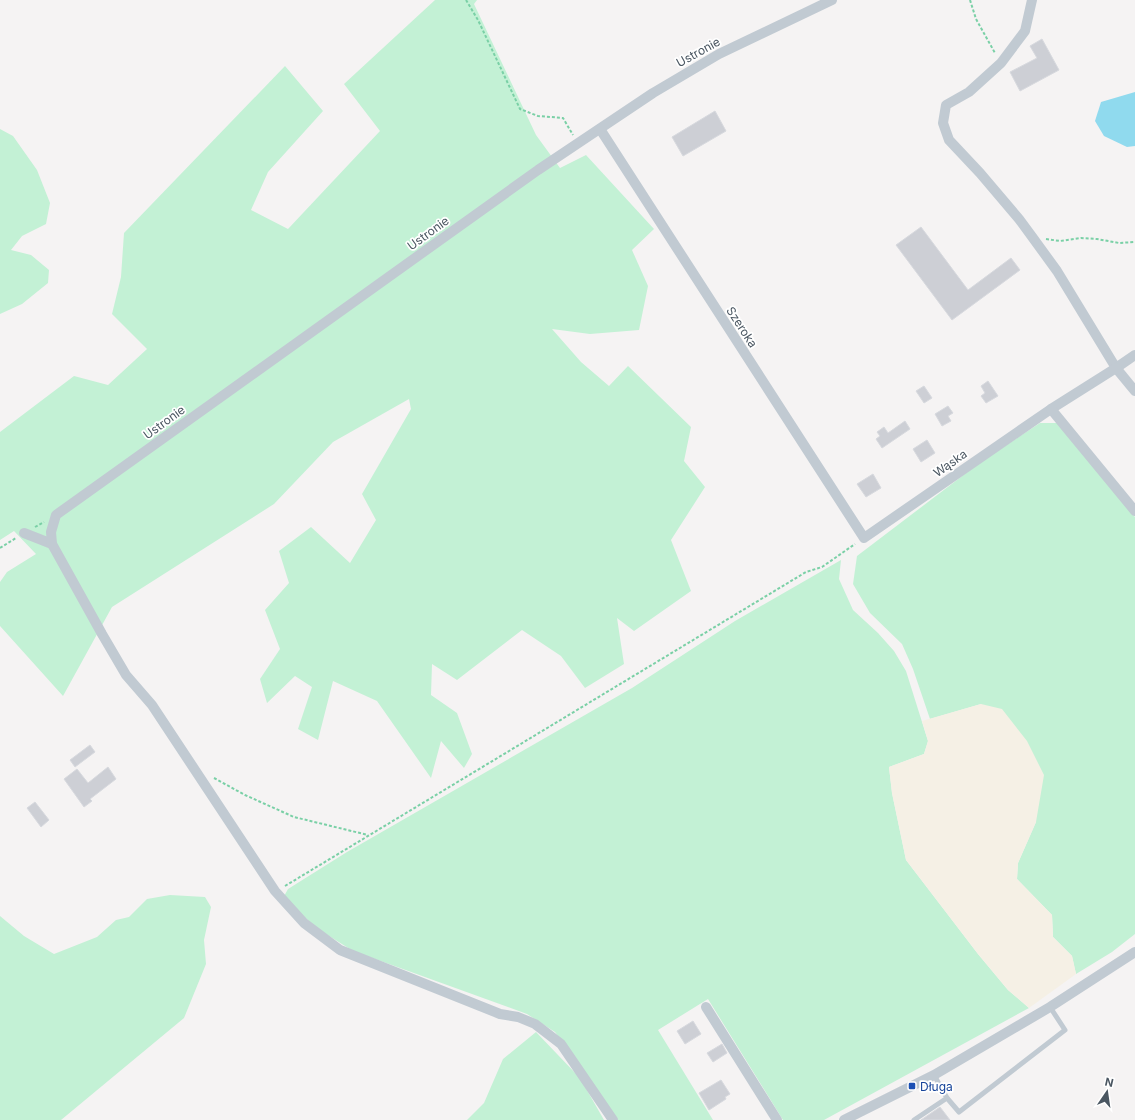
<svg xmlns="http://www.w3.org/2000/svg" width="1135" height="1120" viewBox="0 0 1135 1120" font-family="Inter,sans-serif">
<rect width="100%" height="100%" fill="#f5f3f3"/>
<g fill="#c3f1d5">
<path d="M435,0H477L474,4L536,135L560,168L586,155L654,229L632,250L648,286L639,330L590,334L552,329L581,362L609,386L628,366L691,427L684,461L705,487L671,540L691,591L634,631L617,618L624,664L585,688L561,656L522,630L457,680L432,664L431,695L457,713L472,754L464,768L441,741L431,778L377,701L333,681L318,740L298,729L312,687L295,676L267,703L260,679L280,649L265,610L289,583L279,551L311,527L350,563L376,520L362,494L411,409L409,399L333,442L274,504L112,607L63,696L0,626V582L7,572L36,554L14,531L0,540V432L74,376L108,385L147,349L112,314L121,277L124,233L285,66L323,111L268,172L251,210L288,229L380,131L344,84Z"/>
<path d="M0,129L13,136L37,170L50,203L46,224L22,236L11,250L31,255L49,270L48,283L22,304L0,314Z"/>
<path d="M1040,423H1057L1135,517V934L1112,952L1076,974L1072,956L1053,937L1052,915L1017,879L1018,863L1036,822L981,704L930,719L913,669L902,644L870,613L853,584L857,556L978,464Z"/>
<path d="M841,560L839,579L853,610L878,633L894,651L906,671L928,741L924,754L889,767L892,793L906,860L978,954L1008,990L1029,1008L824,1120H783L708,999L658,1030L713,1120H618L578,1062L555,1032L527,1014L353,951L318,929L283,898L288,889L347,852L632,688L735,621Z"/>
<path d="M170,895L205,897L211,907L204,940L206,964L184,1018L61,1120H0V916L24,936L54,954L97,937L116,920L129,917L147,899Z"/>
<path d="M536,1032L580,1078L604,1120H467L484,1103L503,1059Z"/>
</g>
<path fill="#f5f0e5" d="M981,704L1002,709L1027,741L1044,775L1036,822L1018,863L1017,879L1052,915L1053,937L1072,956L1076,974L1029,1008L1008,990L978,954L906,860L892,793L889,767L924,754L928,741L922,721Z"/>
<path fill="#90daee" d="M1135,92V146L1127,147L1104,136L1095,121L1101,102Z"/>
<g fill="#cdcfd5" stroke="#d7d9de">
<path d="M1042,39L1059,70L1020,91L1010,72L1037,58L1030,46Z"/>
<path d="M715,111L726,131L683,156L672,137Z"/>
<path d="M921,227L968,290L1011,258L1020,270L952,320L896,245Z"/>
<path d="M988,381L998,396L986,403L981,396L985,393L981,386Z"/>
<path d="M924,386L932,398L924,403L916,391Z"/>
<path d="M948,406L953,413L948,416L951,421L942,426L935,414Z"/>
<path d="M905,421L910,429L882,448L876,439L880,436L877,432L884,427L888,433Z"/>
<path d="M927,440L935,453L921,462L913,449Z"/>
<path d="M873,474L881,488L866,497L857,484Z"/>
<path d="M90,745L95,752L75,767L70,760Z"/>
<path d="M108,767L116,779L90,799L92,801L84,807L64,779L77,769L88,783Z"/>
<path d="M35,802L49,820L41,827L27,808Z"/>
<path d="M693,1021L701,1034L685,1044L677,1031Z"/>
<path d="M722,1044L727,1053L713,1062L707,1053Z"/>
<path d="M721,1080L730,1094L725,1097L726,1099L709,1110L699,1093Z"/>
<path d="M940,1107L950,1120H921Z"/>
</g>
<g fill="none" stroke-linecap="round" stroke-linejoin="round">
<g stroke="#7ad0a6" stroke-width="2" stroke-dasharray="3 2" stroke-linecap="butt">
<path d="M466,0L478,20L520,109L538,116L563,118L573,135"/>
<path d="M970,0L976,19L995,53"/>
<path d="M1046,239L1060,241L1081,238L1097,239L1119,243L1135,242"/>
<path d="M35,527L44,522"/>
<path d="M0,548L16,538"/>
<path d="M214,778L245,795L294,817L368,835"/>
<path d="M285,886L806,572L822,567L855,544"/>
</g>
<g stroke="#c1cad2" stroke-width="5">
<path d="M947,1098L959,1112L1065,1030L1050,1007"/>
<path d="M914,1120L947,1098L934,1075"/>
</g>
<g stroke="#c1cad2" stroke-width="10">
<path d="M1032,0L1025,31L1001,63L969,92L946,105L943,123L949,140L980,173L1019,219L1033,238L1057,271L1116,368L1135,355"/>
<path d="M600,129L864,538L1051,409L1116,368L1135,391"/>
<path d="M1051,409L1135,511"/>
<path d="M24,533L52,544"/>
<path d="M706,1007L777,1120"/>
<path d="M613,1120L561,1044L535,1024L518,1017L500,1014L340,950L304,923L275,891L152,705L126,675L102,634L52,544L51,532L56,515L538,170L653,93L719,54L832,0"/>
<path d="M844,1120L934,1075L1050,1007L1135,952"/>
</g>
</g>
<rect fill="#1a4fb4" stroke="#fff" stroke-width="1.5" x="908" y="1082" width="8" height="8" rx="2"/>
<g text-anchor="middle" dominant-baseline="central" stroke-width="3.5" stroke-linejoin="round" paint-order="stroke">
<g font-size="12" fill="#4a5661" stroke="#fff">
<text transform="translate(698 52) rotate(-29)">Ustronie</text>
<text transform="translate(428 233) rotate(-36)">Ustronie</text>
<text transform="translate(742 327) rotate(57)">Szeroka</text>
<text transform="translate(164 422) rotate(-36)">Ustronie</text>
<text transform="translate(950 463) rotate(-35)">Wąska</text>
</g>
<g font-size="12" fill="#164399" stroke="#fff" text-anchor="start">
<text x="920" y="1086">Długa</text>
</g>
</g>
<g transform="translate(1107 1092) rotate(13)" stroke="#ffffff" stroke-width="3" paint-order="stroke">
<path d="M0-3L7 15L0 10L-7 15Z" fill="#4a5661"/>
<text y="-6" font-size="11" font-weight="bold" text-anchor="middle" fill="#4a5661">N</text>
</g>
</svg>
